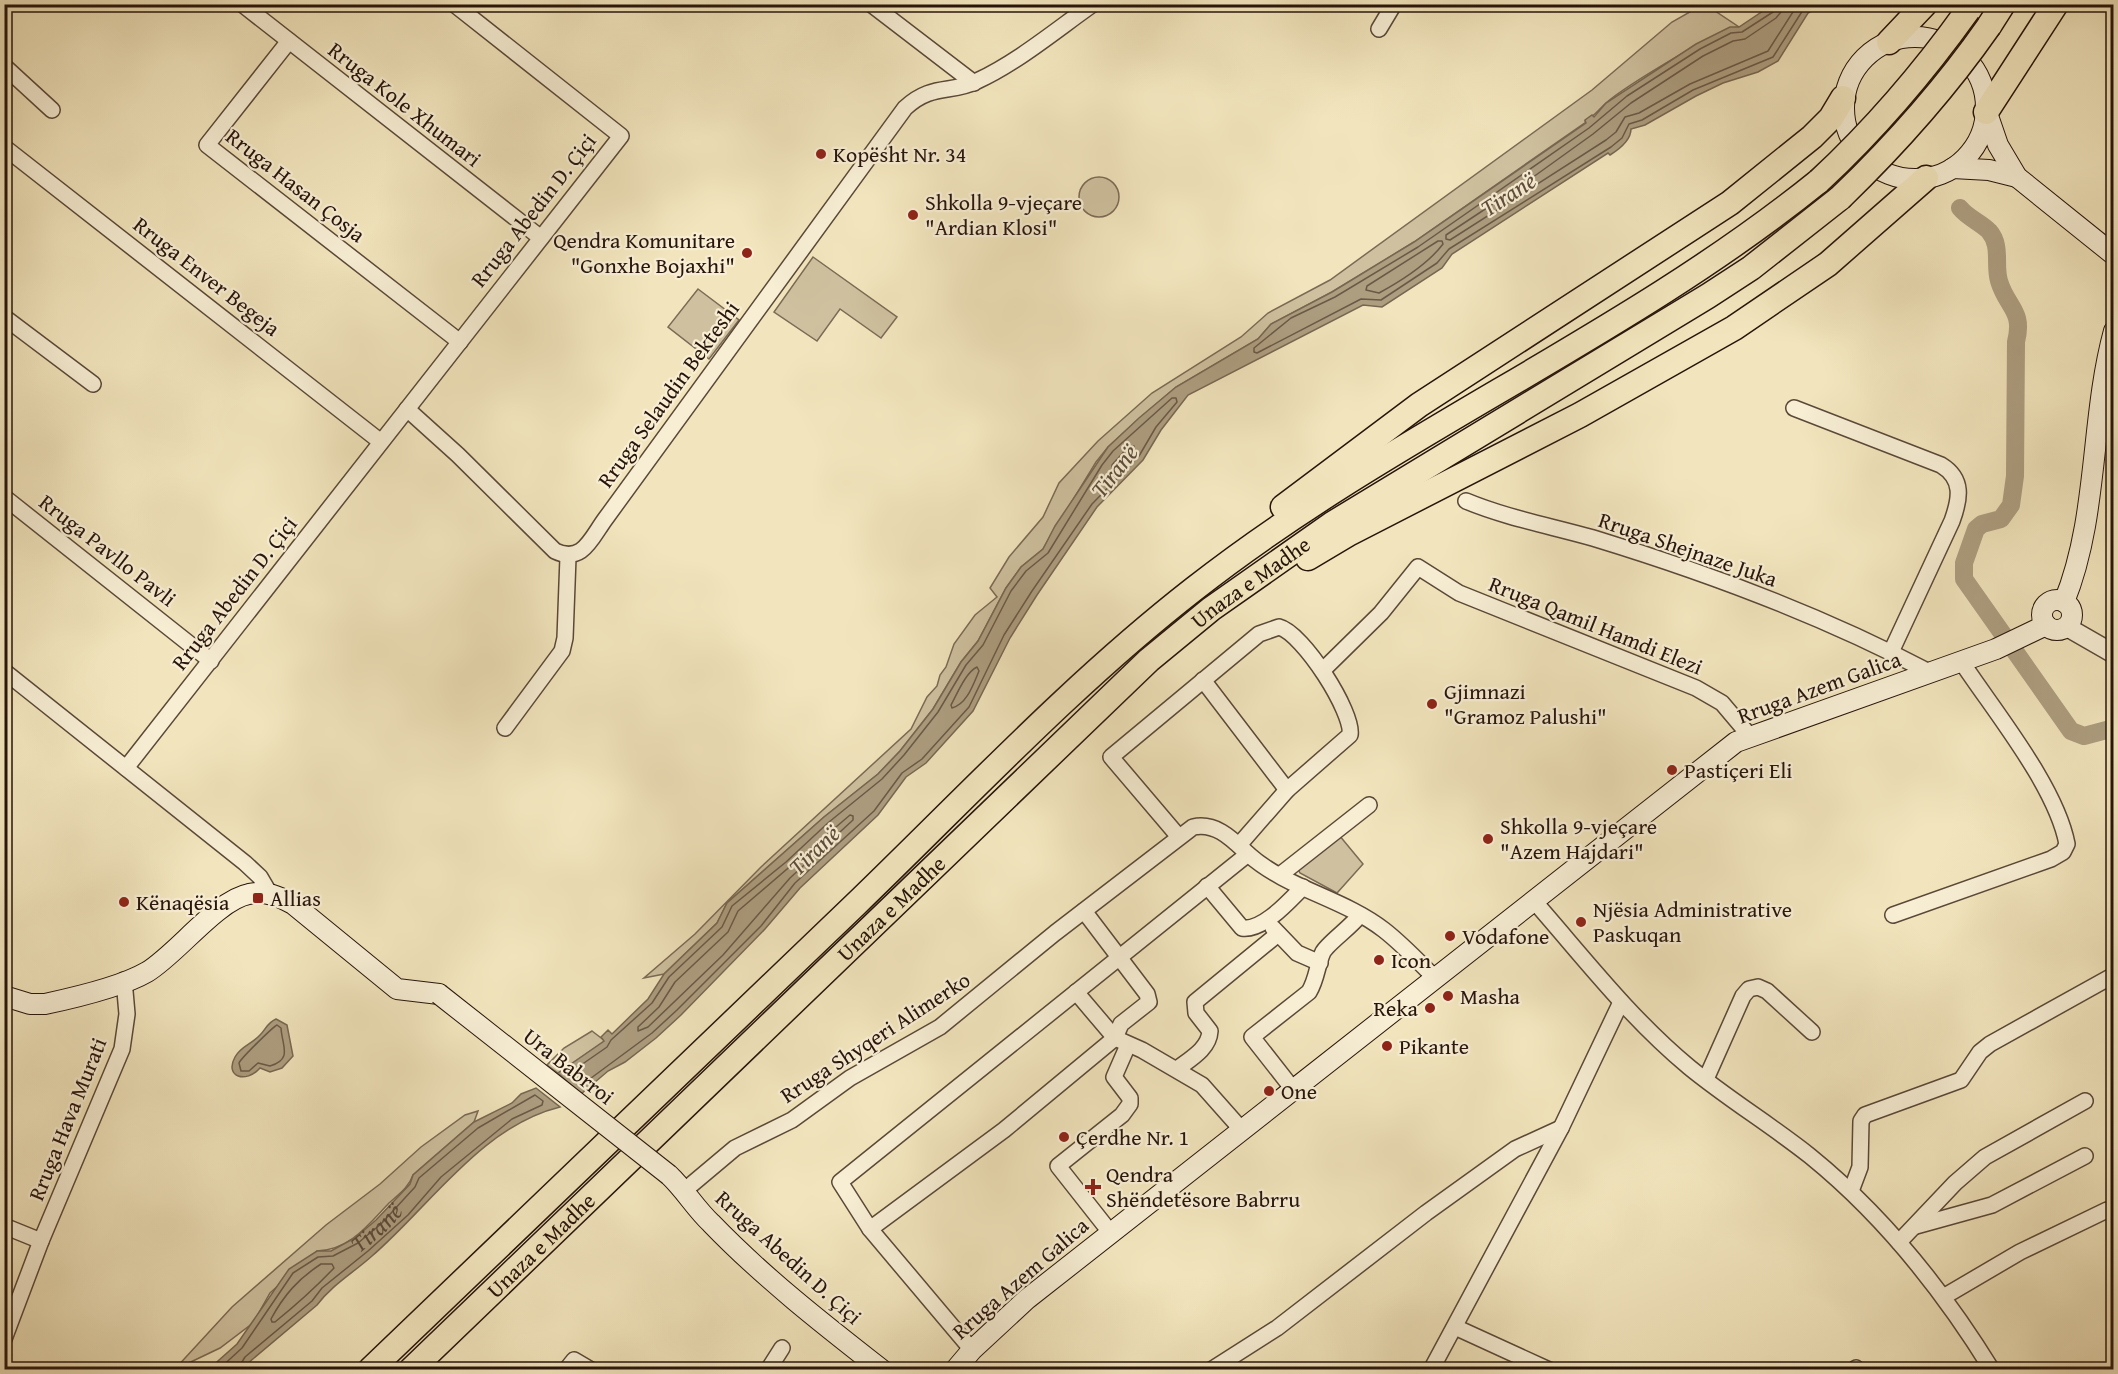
<svg xmlns="http://www.w3.org/2000/svg" width="2118" height="1374" viewBox="0 0 2118 1374" font-family="'Gentium Book Plus',serif">
<rect width="100%" height="100%" fill="#f2e5bd"/>
<filter id="stains"><feTurbulence type="fractalNoise" baseFrequency=".00333" numOctaves="4"/><feColorMatrix values="0 0 0 0 .2 0 0 0 0 .09 0 0 0 0 .02 0 0 0 .5 -.17"/></filter>
<radialGradient id="worn" r=".72"><stop offset=".6" stop-color="#630" stop-opacity="0"/><stop offset="1" stop-color="#630" stop-opacity=".3"/></radialGradient>
<g fill="#cfc19f" stroke="#7b6a55" stroke-width="1.5">
<path d="M1702,5H1706L1739,27C1721,27 1623,88 1606,103C1598,110 1595,116 1585,121L1586,122L1414,242L1332,292L1271,324L1258,339L1176,387L1142,416L1108,447L1096,462L1043,549L1021,567L1006,588L978,641L961,662L933,709L900,751L878,774L824,817L727,903L717,923L664,974L644,978L695,934L761,867L911,729L927,697L937,686L940,675L946,667L954,644L975,615L997,597L990,588L1009,557L1043,517L1059,483L1098,441L1152,393L1241,337L1268,313L1330,280L1592,90L1672,22Z"/>
<circle cx="1099" cy="197" r="20"/>
<path d="M813,257L897,317L881,338L840,309L817,341L774,312Z"/>
<path d="M698,289L739,320L709,359L668,327Z"/>
<path d="M1339,835L1363,864L1337,893L1300,873L1298,869Z"/>
<path d="M592,1031L605,1041L558,1073L547,1065L564,1048Z"/>
<path d="M478,1111L474,1122L413,1175C409,1187 399,1194 389,1203C368,1225 350,1250 317,1251L270,1293L253,1323L220,1348L174,1370L232,1307L326,1225L380,1184L421,1147L465,1115Z"/>
</g>
<g fill="#ad9e80" stroke="#776751" stroke-width="1.5">
<path d="M1772,5H1822L1808,13L1778,61L1758,72L1723,83L1696,96L1645,125L1631,129C1631,141 1618,150 1610,155L1608,153L1452,254L1442,268L1382,307L1363,305L1188,395L1161,430L1143,460L1097,507L1037,595L1010,638L973,711L926,763L906,777L878,815L800,888L765,929L681,1015L656,1038L625,1062L608,1071L581,1094L558,1073L604,1041L601,1037L608,1030L612,1034L648,999L664,974L717,923L727,903L824,817L878,774L900,751L933,709L961,662L978,641L1006,588L1021,567L1043,549L1055,526L1108,447L1139,418L1176,387L1258,339L1271,324L1332,292L1414,242L1586,123L1585,120L1592,115L1594,117L1606,103L1696,44L1730,27H1739Z"/>
<path d="M276,1019L287,1025L293,1056L282,1068L270,1072L260,1068C246,1084 224,1077 235,1057C241,1046 252,1044 260,1035C266,1029 267,1023 276,1019Z"/>
<path d="M536,1088L560,1107C482,1126 430,1206 372,1256C353,1273 332,1285 317,1305L241,1369H209L237,1344L289,1269L317,1251H331L355,1238L376,1220L410,1184L413,1175L474,1122L512,1103L521,1094Z"/>
</g>
<g fill="none" stroke-linecap="round" stroke-linejoin="round">
<g stroke="#6a5946" stroke-width="1.5">
<path d="M1775,4L1773,12L1742,32L1731,33L1700,49L1627,96L1589,128L1418,247L1335,297L1291,318L1254,348V352L1257,353L1361,299L1381,300L1437,263L1449,249L1611,147L1622,138L1629,124L1642,120L1693,90L1773,57L1803,10L1811,4"/>
<path d="M1782,4L1781,12L1776,18L1745,39L1733,41L1703,56L1631,103L1593,134L1529,180L1446,235V239L1450,240L1606,140L1616,132L1625,117L1639,113L1690,84L1768,51L1798,4"/>
<path d="M1438,241H1442L1443,244C1428,264 1401,281 1379,293L1366,290L1367,286Z"/>
<path d="M1172,398H1176L1177,402L1156,427L1139,456L1092,504L1032,591L1004,635L969,707L922,759L902,773L874,811L795,883L761,926L677,1010L652,1033L583,1084L570,1076L571,1072L607,1047L611,1040L652,1003L669,977L722,927L732,906L786,862L829,822L882,779L904,755L938,712L966,665L983,645L1011,591L1026,571L1048,553L1102,465L1113,451Z"/>
<path d="M1129,446H1134L1133,451L1116,469H1112V465Z"/>
<path d="M977,667L979,671C973,685 967,704 952,708L951,705C957,694 966,672 977,667Z"/>
<path d="M850,815L853,816V820L790,878L723,955L648,1027L638,1031V1027L659,1007L675,982L728,932L738,911Z"/>
<path d="M277,1025L281,1028C282,1046 293,1059 270,1066L258,1063L249,1071H241L239,1063C241,1058 273,1027 277,1025Z"/>
<path d="M321,1264H332L334,1268C316,1287 296,1305 275,1322H272L271,1319C284,1295 298,1279 321,1264Z"/>
<path id="s1" d="M218,1370L242,1348L293,1273L318,1257L333,1256L358,1243L381,1224L415,1187L419,1178L478,1128L535,1095L543,1101L542,1105L512,1119L441,1177L408,1215L368,1251L322,1288L312,1301L245,1357L237,1370"/>
</g>
<path stroke="#ad9e80" stroke-width="18" d="M1960,208C1968,218 1980,222 1989,231C2002,246 1994,264 1999,281C2007,308 2024,310 2016,342L2015,476L2011,505L2001,519L1982,524L1976,529L1964,563V579L2071,731L2084,736L2114,728"/>
<defs>
<g id="minor">
<path d="M242,4L541,238"/>
<path d="M871,4L974,83"/>
<path d="M1379,29L1394,4"/>
<path d="M289,41L207,145L460,342"/>
<path d="M4,66L52,110"/>
<path d="M4,147L381,442"/>
<path d="M4,317L93,384"/>
<path d="M1794,408L1941,465C1964,479 1960,499 1952,521L1891,652"/>
<path d="M407,409L458,455L555,551C583,564 591,538 606,518L905,108C932,83 951,94 977,81C1018,62 1056,30 1093,4"/>
<path d="M4,497L211,661"/>
<path d="M1466,501C1507,518 1551,526 1593,538C1708,573 1823,616 1929,672"/>
<path d="M1323,670L1381,613L1418,567L1459,593L1696,688L1722,703L1749,735"/>
<path d="M4,671L245,863L260,877L270,894"/>
<path d="M1203,680L1287,790"/>
<path d="M505,728L562,651L565,638L568,557"/>
<path d="M126,768L621,136L454,4"/>
<path d="M1179,837L1111,757L1259,634L1279,627C1303,633 1354,713 1350,735L1287,790L1239,845"/>
<path d="M1280,875L1369,805"/>
<path d="M1207,886L1242,928C1263,931 1289,901 1303,887"/>
<path d="M1534,901C1584,958 1630,1018 1689,1067C1728,1099 1771,1125 1810,1156C1884,1216 1942,1289 1992,1370"/>
<path d="M1893,915L2051,859L2063,852L2067,844C2056,786 1994,711 1961,661"/>
<path d="M1273,928L1297,953L1320,963"/>
<path d="M1076,992L1115,1038L1142,1050L1202,1085L1241,1129"/>
<path d="M1177,1069C1190,1059 1209,1049 1210,1031L1196,1013L1195,1002L1278,934"/>
<path d="M1706,1079L1743,996L1749,989L1758,987L1767,991L1812,1032"/>
<path d="M1292,1088L1252,1037L1309,992C1317,979 1317,965 1323,952C1328,943 1351,927 1360,915"/>
<path d="M685,1190L735,1148L792,1120L850,1078L940,1027L1055,933L1193,827C1216,822 1232,839 1248,854C1287,889 1343,898 1384,930C1402,944 1418,961 1434,977"/>
<path d="M1851,1191L1860,1167L1861,1121L1865,1115L1961,1080L1980,1052L1990,1044L2114,975"/>
<path d="M4,1226L41,1241"/>
<path d="M1916,1226L1992,1205L2085,1156"/>
<path d="M870,1229L1004,1130L1115,1038L1121,1024L1149,1002L1147,994L1084,911"/>
<path d="M1110,1232L1058,1166L1122,1115L1130,1104V1098L1114,1077L1128,1045"/>
<path d="M1899,1242L1955,1183L1985,1157L2085,1101"/>
<path d="M1945,1296L2020,1252L2107,1210"/>
<path d="M1455,1327L1549,1370"/>
<path d="M4,1339L41,1241L122,1049L127,1014L124,980"/>
<path d="M972,1350L870,1229L840,1182L1248,854"/>
<path d="M566,1370L574,1360L591,1370"/>
<path d="M768,1370L782,1348"/>
<path d="M1211,1370L1277,1328L1426,1213L1515,1149L1561,1128"/>
<path d="M1431,1370L1561,1128L1621,1002"/>
<path d="M1855,1370L1856,1368"/>
</g>
<path id="tertiary" d="M2067,627L2114,654"/>
<g id="secondary">
<circle cx="1915" cy="108" r="71"/>
<path d="M1987,113L1998,145L2017,177L2114,255"/>
<path d="M1953,168L1989,170L2017,177"/>
<circle cx="2057" cy="615" r="15"/>
<path d="M2064,602C2099,516 2090,419 2114,331"/>
<path d="M4,996L30,1004H45C73,998 123,986 147,972C177,954 217,900 249,894C265,890 280,897 293,904L397,989L439,994"/>
<path d="M669,1175C685,1190 695,1208 711,1223C763,1277 823,1324 882,1370"/>
<path d="M955,1370L972,1350L1027,1299L1736,742L1996,649L2046,625"/>
</g>
<g id="trunk">
<path d="M1989,26L2003,4"/>
<path d="M1889,42L1925,4"/>
<path d="M1986,112L2056,4"/>
<path d="M1283,507L1419,405L1730,203L1812,137L1831,118L1843,98"/>
<path d="M1308,558L1350,533L1580,415L1734,328L1828,264L1926,178"/>
<path d="M370,1370C532,1215 694,1060 855,905C966,798 1072,684 1194,589C1390,435 1625,338 1819,181"/>
<path id="s2" d="M411,1370L1149,660L1211,609L1332,524L1708,296L1751,268L1840,198"/>
</g>
</defs>
<use href="#minor" stroke="#5a4838" stroke-width="18"/>
<use href="#tertiary" stroke="#5a4838" stroke-width="21"/>
<use href="#secondary" stroke="#27140b" stroke-width="22"/>
<use href="#trunk" stroke="#27140b" stroke-width="27"/>
<use href="#minor" stroke="#f7eed4" stroke-width="15"/>
<use href="#tertiary" stroke="#f7eed4" stroke-width="18"/>
<use href="#secondary" stroke="#f7eed4" stroke-width="20"/>
<use href="#trunk" stroke="#f2e5bd" stroke-width="24"/>
<defs>
<path id="secondary-bridge" d="M439,994L669,1175"/>
<g id="trunk-bridge">
<path d="M1819,181C1875,129 1923,73 1968,10"/>
<path d="M1840,198C1895,145 1945,89 1989,26"/>
</g>
</defs>
<use href="#secondary-bridge" stroke="#27140b" stroke-width="22" stroke-linecap="butt"/>
<use href="#trunk-bridge" stroke="#27140b" stroke-width="27" stroke-linecap="butt"/>
<use href="#secondary-bridge" stroke="#f7eed4" stroke-width="20"/>
<use href="#trunk-bridge" stroke="#f2e5bd" stroke-width="24"/>
</g>
<g fill="#8f2418" stroke="#f7eed4" stroke-width="2">
<circle cx="821" cy="154" r="6"/>
<circle cx="913" cy="215" r="6"/>
<circle cx="747" cy="253" r="6"/>
<circle cx="1432" cy="704" r="6"/>
<circle cx="1672" cy="770" r="6"/>
<circle cx="1488" cy="839" r="6"/>
<rect x="252" y="892" width="12" height="12" rx="3"/>
<circle cx="124" cy="902" r="6"/>
<circle cx="1581" cy="922" r="6"/>
<circle cx="1450" cy="936" r="6"/>
<circle cx="1379" cy="960" r="6"/>
<circle cx="1448" cy="996" r="6"/>
<circle cx="1430" cy="1008" r="6"/>
<circle cx="1387" cy="1046" r="6"/>
<circle cx="1269" cy="1091" r="6"/>
<circle cx="1064" cy="1137" r="6"/>
<path d="M1090 1178h6v6h6v6h-6v6h-6v-6h-6v-6h6z"/>
</g>
<g text-anchor="middle" dominant-baseline="central" stroke-width="4.5" stroke-linejoin="round" paint-order="stroke">
<g font-size="22" fill="#27140b" stroke="#f7eed4">
<text transform="translate(405 104) rotate(38)">Rruga Kole Xhumari</text>
<text transform="translate(296 185) rotate(38)">Rruga Hasan Çosja</text>
<text transform="translate(533 210) rotate(-52)">Rruga Abedin D. Çiçi</text>
<text transform="translate(207 276) rotate(38)">Rruga Enver Begeja</text>
<text transform="translate(668 394) rotate(-54)">Rruga Selaudin Bekteshi</text>
<text transform="translate(1688 549) rotate(19)">Rruga Shejnaze Juka</text>
<text transform="translate(108 550) rotate(38)">Rruga Pavllo Pavli</text>
<text stroke="none"><textPath href="#s2" startOffset="1152">Unaza e Madhe</textPath></text>
<text transform="translate(234 593) rotate(-52)">Rruga Abedin D. Çiçi</text>
<text transform="translate(1596 625) rotate(22)">Rruga Qamil Hamdi Elezi</text>
<text transform="translate(1819 687) rotate(-20)">Rruga Azem Galica</text>
<text stroke="none"><textPath href="#s2" startOffset="666">Unaza e Madhe</textPath></text>
<text transform="translate(875 1037) rotate(-33)">Rruga Shyqeri Alimerko</text>
<text transform="translate(569 1066) rotate(38)">Ura Babrroi</text>
<text transform="translate(67 1119) rotate(-68)">Rruga Hava Murati</text>
<text stroke="none"><textPath href="#s2" startOffset="180">Unaza e Madhe</textPath></text>
<text transform="translate(789 1257) rotate(42)">Rruga Abedin D. Çiçi</text>
<text transform="translate(1020 1278) rotate(-41)">Rruga Azem Galica</text>
</g>
<g font-size="22" fill="#27140b" stroke="#f7eed4" text-anchor="start">
<text x="833" y="154">Kopësht Nr. 34</text>
<text x="925" y="202">Shkolla 9-vjeçare<tspan x="925" dy="25">"Ardian Klosi"</tspan></text>
<text x="735" y="240" text-anchor="end">Qendra Komunitare<tspan x="735" dy="25">"Gonxhe Bojaxhi"</tspan></text>
<text x="1444" y="691">Gjimnazi<tspan x="1444" dy="25">"Gramoz Palushi"</tspan></text>
<text x="1684" y="770">Pastiçeri Eli</text>
<text x="1500" y="826">Shkolla 9-vjeçare<tspan x="1500" dy="25">"Azem Hajdari"</tspan></text>
<text x="270" y="898">Allias</text>
<text x="136" y="902">Kënaqësia</text>
<text x="1593" y="909">Njësia Administrative<tspan x="1593" dy="25">Paskuqan</tspan></text>
<text x="1462" y="936">Vodafone</text>
<text x="1391" y="960">Icon</text>
<text x="1460" y="996">Masha</text>
<text x="1418" y="1008" text-anchor="end">Reka</text>
<text x="1399" y="1046">Pikante</text>
<text x="1281" y="1091">One</text>
<text x="1076" y="1137">Çerdhe Nr. 1</text>
<text x="1106" y="1174">Qendra<tspan x="1106" dy="25">Shëndetësore Babrru</tspan></text>
</g>
<g font-size="24" font-style="italic" fill="#5d4b3a" stroke="#f7eed4">
<text transform="translate(1508 194) rotate(-33)">Tiranë</text>
<text transform="translate(1114 471) rotate(-52)">Tiranë</text>
<text transform="translate(814 850) rotate(-44)">Tiranë</text>
<text stroke="none"><textPath href="#s1" startOffset="220">Tiranë</textPath></text>
</g>
</g>
<rect width="2118" height="1374" fill="none" stroke="#f2e5bd" stroke-width="24"/>
<rect x="6" y="6" width="2106" height="1362" fill="none" stroke="#27140b" stroke-width="3"/>
<rect x="12" y="12" width="2094" height="1350" fill="none" stroke="#27140b" stroke-width="1.5"/>
<rect width="100%" height="100%" filter="url(#stains)"/>
<rect width="100%" height="100%" fill="url(#worn)"/>
</svg>
